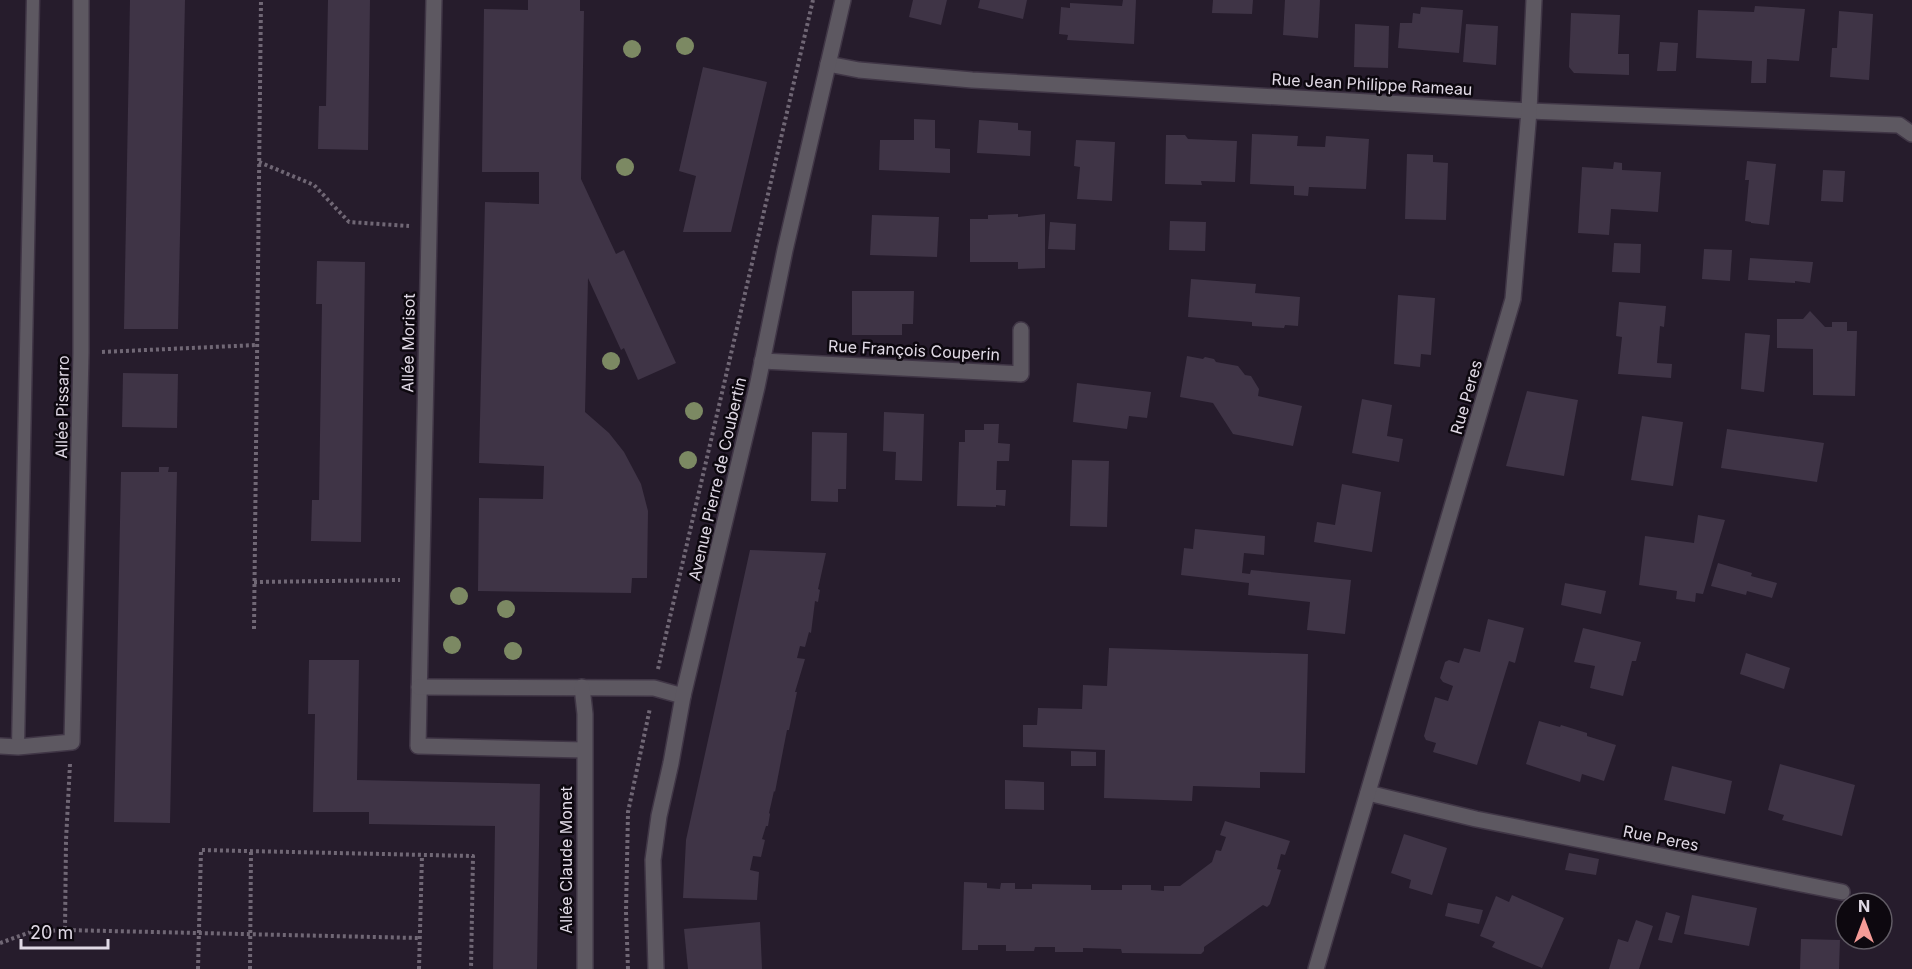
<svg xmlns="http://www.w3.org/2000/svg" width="1912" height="969" viewBox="0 0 1912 969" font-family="Inter,sans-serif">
<rect width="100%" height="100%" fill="#261c2c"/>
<g fill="#3f3446">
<path d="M130,0H185L178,329H124Z"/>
<path d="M328,0H370L368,150L318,149L319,106H326Z"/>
<path d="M528,0H580V11H584L581,179L616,254L624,250L676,363L638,380L624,348L621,350L588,278L585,412L609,433L624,452L641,484L648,511L647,578H632L631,593L478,591L479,498L543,499L544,466L479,463L485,202L539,204V172H482L484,9L528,10Z"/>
<path d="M913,0H947L941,25L909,17Z"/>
<path d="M980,0H1027L1023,19L978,8Z"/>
<path d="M1123,0H1136L1134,44L1067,40L1068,35L1059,34L1061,7L1070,8V3L1122,6Z"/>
<path d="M1213,0H1253L1252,14L1212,13Z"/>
<path d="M1285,0H1320L1318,38L1283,35Z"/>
<path d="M1755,6L1805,9L1799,61L1767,59L1766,83H1751L1752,61L1696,58L1698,10L1754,12Z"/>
<path d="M1421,7L1463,10L1459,53L1398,48L1400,23H1412L1413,13L1420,14Z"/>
<path d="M1839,11L1873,14L1869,80L1830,77L1832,48H1837Z"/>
<path d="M1571,13L1620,15L1618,54H1629V75L1574,73L1569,67Z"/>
<path d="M1355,24L1389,26L1388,68L1354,67Z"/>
<path d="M1466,24L1498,26L1496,65L1463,62Z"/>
<path d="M1660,42L1678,43L1676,71H1657Z"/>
<path d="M703,67L767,82L731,232H683L696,176L679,171Z"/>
<path d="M914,119L935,120V148L950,149V173L879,170L880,140H914Z"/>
<path d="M979,120L1018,123V130L1031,131L1030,156L977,153Z"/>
<path d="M1252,134L1298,136L1297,146L1325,147L1326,136L1369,139L1366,189L1309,187L1308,196L1294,195V186L1250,184Z"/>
<path d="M1166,135H1185L1188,139L1237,141L1235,182L1201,181L1202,185L1165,184Z"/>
<path d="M1076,140L1115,142L1112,201L1077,199L1080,167L1074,166Z"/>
<path d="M1407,154L1433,155V162L1448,163L1446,220L1405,219Z"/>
<path d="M1747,161L1776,164L1769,225L1751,223V222L1745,221L1749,180H1745Z"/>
<path d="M1614,162L1622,163V170L1661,172L1658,212L1611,209L1609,235L1578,233L1582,167L1613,169Z"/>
<path d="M1823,170L1845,171L1843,202L1821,201Z"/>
<path d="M1018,214V217L1045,214V268L1018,269V262H970V219H988V215Z"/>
<path d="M872,215L939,217L937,257L870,255Z"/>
<path d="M1170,221L1206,222L1205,251L1169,250Z"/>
<path d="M1050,222L1076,224L1075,250L1048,249Z"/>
<path d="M1614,243L1641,244L1640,273L1612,272Z"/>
<path d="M1704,249L1732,250L1730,281L1702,279Z"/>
<path d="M1750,258L1813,262L1810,283L1795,281V283L1748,280Z"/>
<path d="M317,261L365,262L361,542L311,541L312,500H319L322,304H316Z"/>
<path d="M1191,279L1256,284L1255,293L1300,297L1298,326L1285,325L1284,328L1252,326V322L1188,317Z"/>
<path d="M852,291H914L913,324H902V335H852Z"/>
<path d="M1398,295L1435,298L1431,355L1421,354L1420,367L1394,364Z"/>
<path d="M1619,302L1666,306L1664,327L1660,326L1657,363L1672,364L1671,378L1618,374L1622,337L1616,336Z"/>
<path d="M1810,311L1825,327H1832V322H1847V331H1857L1855,396L1813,395V349L1777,348V319H1803Z"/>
<path d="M1745,333L1770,335L1764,392L1741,389Z"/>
<path d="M1187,356L1203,359L1205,357L1214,359L1216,362L1238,366L1245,375L1251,376L1259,389L1258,396L1302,406L1293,446L1233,434L1213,403L1180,397Z"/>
<path d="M123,373L178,374L177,428L122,427Z"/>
<path d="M1077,383L1151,392L1147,418L1129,416L1127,429L1073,422Z"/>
<path d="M1527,391L1578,400L1564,476L1506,466Z"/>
<path d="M1362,399L1392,405L1387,436L1403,439L1399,462L1352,453Z"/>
<path d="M884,412L924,414L922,481L895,480L896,452L883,451Z"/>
<path d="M1642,416L1683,422L1673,486L1631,480Z"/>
<path d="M984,424H999L998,443L1010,444L1009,461H997L996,490H1006L1005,506L996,505V507L957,506L959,442H965V430H984Z"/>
<path d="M1727,429L1824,443L1817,482L1721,468Z"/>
<path d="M812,432L847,433L846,489H838V502L811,501Z"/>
<path d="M1072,460L1109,461L1107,527L1070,526Z"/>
<path d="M159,467H169L168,472H177L170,823L114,822L121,472H159Z"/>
<path d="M1342,484L1381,492L1372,552L1314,542L1317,522L1335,525Z"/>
<path d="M1698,515L1725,520L1703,594L1696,593L1695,602L1676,599L1677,591L1639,585L1645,536L1694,543Z"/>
<path d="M1195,529L1265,536L1264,555L1244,553L1242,573L1250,574L1251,570L1351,580L1345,634L1307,630L1310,602L1248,595L1249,583L1181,575L1184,548L1193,549Z"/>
<path d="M750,550L826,553L818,589L820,590L818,602L815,601L811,633L809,632L805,647L800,646L797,658L805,659L795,692H797L789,730H787L775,792L774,791L769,813L770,814L768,826H766L762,839L765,840L761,857L753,856L750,870L759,872L757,900L683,898L686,840Z"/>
<path d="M1718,563L1752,573L1751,576L1777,583L1772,598L1747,591L1746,595L1711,586Z"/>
<path d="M1565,583L1606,591L1601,614L1561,605Z"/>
<path d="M1488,619L1524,628L1515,663L1509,661L1477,765L1433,752L1436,743L1426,740L1424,736L1435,697L1448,701L1453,686L1443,682L1440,678L1445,662L1449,660L1459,663L1464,648L1480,652Z"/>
<path d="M1583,628L1641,642L1636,661H1632L1623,696L1590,688L1595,666L1574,662Z"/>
<path d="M1109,648L1308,654L1305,773L1260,772V788L1193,786L1192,801L1104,798L1105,750L1023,747V725H1037L1038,708L1082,709L1083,685L1107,686Z"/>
<path d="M1746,653L1790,668L1784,689L1740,674Z"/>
<path d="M309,660H359L357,780L540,784L537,969H493L495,826L369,824V812H313L315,714H308Z"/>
<path d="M1539,721L1560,727L1561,725L1587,733V736L1616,745L1604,781L1582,774L1580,782L1526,764Z"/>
<path d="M1071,751L1096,752V766H1071Z"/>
<path d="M1780,764L1855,785L1842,836L1782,820L1784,815L1768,810Z"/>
<path d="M1672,766L1732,781L1725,814L1664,800Z"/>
<path d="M1005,780L1044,782V810L1005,809Z"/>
<path d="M1225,821L1290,841L1285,855L1281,854L1277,869L1281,870L1270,904L1267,907L1263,905L1204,947V951L1201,954L1122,953L1121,949L1083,948V952H1055V947H1035L1034,951H1006V945H978V950H962L964,882L987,883V888L1000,889L1001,883H1015V889H1032V884L1091,885V890H1122V885H1151V890L1164,891V886H1180L1212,862L1216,850L1221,851L1226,837L1220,835Z"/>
<path d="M1404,834L1447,848L1432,895L1409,888L1411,880L1391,873Z"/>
<path d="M1569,853L1599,859L1596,875L1565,870Z"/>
<path d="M1512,895L1564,918L1542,968L1492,947L1495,942L1480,936L1496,896L1509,902Z"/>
<path d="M1692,895L1757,908L1749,946L1684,934Z"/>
<path d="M1448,903L1483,910L1479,924L1445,916Z"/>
<path d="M1666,912L1680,916L1672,943L1658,940Z"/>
<path d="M1636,920L1653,926L1639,969H1609L1618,939L1628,942Z"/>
<path d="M760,922L762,969H688L684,929Z"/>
<path d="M1801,939L1840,940L1839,969H1800Z"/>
</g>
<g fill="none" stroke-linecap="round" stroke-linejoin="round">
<defs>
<path id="service" d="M18,747L33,0"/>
<g id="minor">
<path d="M434,0L418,746L584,750"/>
<path d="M828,64L859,70L972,80L1529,111L1899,125L1912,134"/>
<path d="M762,361L1021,374V330"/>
<path d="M419,687L654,688L683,696"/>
<path d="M582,687L585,714V969"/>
<path d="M0,746L18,747L72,742L81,353V0"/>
<path d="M1368,793L1476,819L1842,892"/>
<path d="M656,969L653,860L659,816L671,763L683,696L757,387L785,250L843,0"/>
<path d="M1316,969L1513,299L1529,111L1534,0"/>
</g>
</defs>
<use href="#service" stroke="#403646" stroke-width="15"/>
<use href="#minor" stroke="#403646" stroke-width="18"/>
<g stroke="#706775" stroke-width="4" stroke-dasharray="3 3" stroke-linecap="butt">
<path d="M259,162L314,185L349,222L409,226"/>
<path d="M102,352L257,345"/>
<path d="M254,582L400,580"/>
<path d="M254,629L261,0"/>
<path d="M658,669L813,0"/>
<path d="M70,764L66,840L65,930L419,938"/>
<path d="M0,943L31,932L65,930"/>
<path d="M198,969L201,850L473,856L471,969"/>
<path d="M250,969L251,851"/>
<path d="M419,969L422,855"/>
<path d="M628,969L626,912L628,812L650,708"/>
</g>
<use href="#service" stroke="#5d5861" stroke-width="12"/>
<use href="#minor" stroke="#5d5861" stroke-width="15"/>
</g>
<g fill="#7c8963">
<circle cx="685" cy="46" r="9"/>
<circle cx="632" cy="49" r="9"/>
<circle cx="625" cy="167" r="9"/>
<circle cx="611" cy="361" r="9"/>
<circle cx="694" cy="411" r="9"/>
<circle cx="688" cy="460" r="9"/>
<circle cx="459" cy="596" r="9"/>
<circle cx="506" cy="609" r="9"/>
<circle cx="452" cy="645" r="9"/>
<circle cx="513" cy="651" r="9"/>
</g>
<g text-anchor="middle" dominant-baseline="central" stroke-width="5" stroke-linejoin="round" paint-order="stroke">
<g font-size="16" fill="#e0d9e5" stroke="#0d080f">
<text transform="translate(1372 84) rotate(3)">Rue Jean Philippe Rameau</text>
<text transform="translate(408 343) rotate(-89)">Allée Morisot</text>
<text transform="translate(914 350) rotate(3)">Rue François Couperin</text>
<text transform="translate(1466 397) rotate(-74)">Rue Peres</text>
<text transform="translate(62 407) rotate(-89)">Allée Pissarro</text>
<text transform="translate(717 479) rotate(-77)">Avenue Pierre de Coubertin</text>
<text transform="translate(1661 838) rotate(11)">Rue Peres</text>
<text transform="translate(566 860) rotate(-90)">Allée Claude Monet</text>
</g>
</g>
<g transform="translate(1864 921)"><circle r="28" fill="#0d080f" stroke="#615c65" stroke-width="1.5"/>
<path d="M0-4.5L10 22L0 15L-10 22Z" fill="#f59b97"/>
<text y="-9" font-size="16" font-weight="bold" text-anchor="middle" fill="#e0d9e5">N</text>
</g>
<path d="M21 939v9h87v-9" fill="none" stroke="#e0d9e5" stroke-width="3"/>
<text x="30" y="939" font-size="18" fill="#e0d9e5" stroke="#0d080f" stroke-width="4.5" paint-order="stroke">20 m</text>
</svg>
